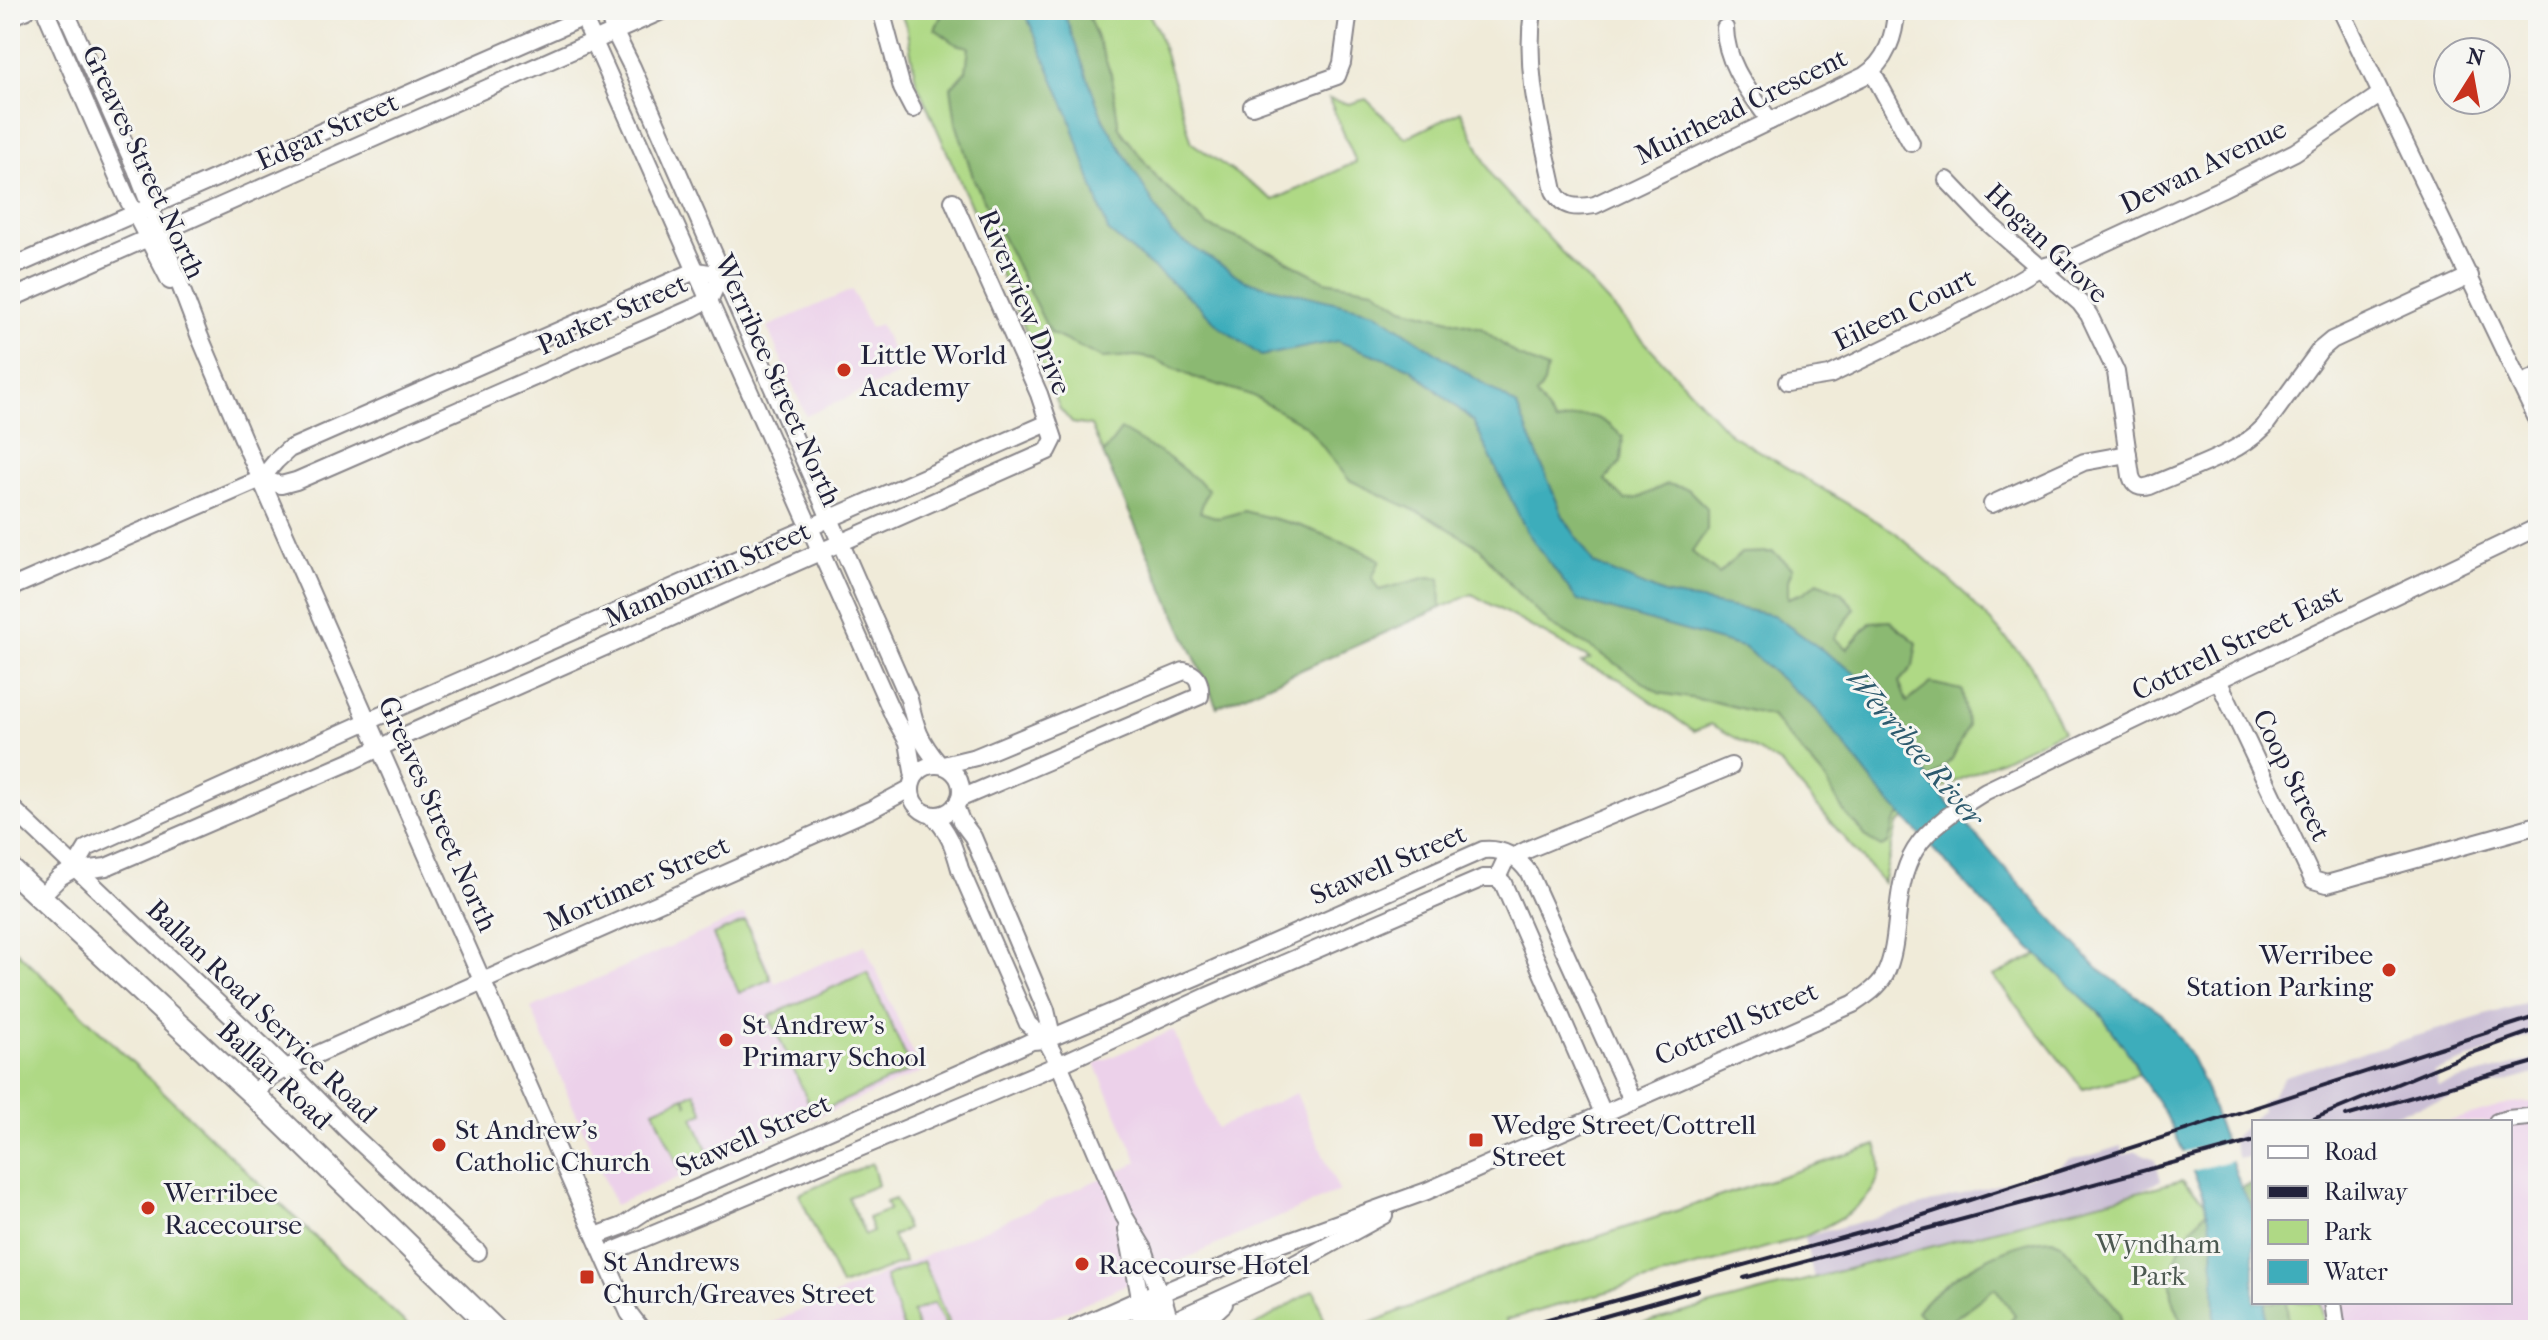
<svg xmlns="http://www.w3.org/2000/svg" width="2548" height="1340" viewBox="0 0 2548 1340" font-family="'IM FELL French Canon',serif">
<rect width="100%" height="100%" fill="#f6f6f2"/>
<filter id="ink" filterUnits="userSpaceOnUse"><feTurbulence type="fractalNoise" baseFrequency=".0125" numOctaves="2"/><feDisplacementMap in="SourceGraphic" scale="16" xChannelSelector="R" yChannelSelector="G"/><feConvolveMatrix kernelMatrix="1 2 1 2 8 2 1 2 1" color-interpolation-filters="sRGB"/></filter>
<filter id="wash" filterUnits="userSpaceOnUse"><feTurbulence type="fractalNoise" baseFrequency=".006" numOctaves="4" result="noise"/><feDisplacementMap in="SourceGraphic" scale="32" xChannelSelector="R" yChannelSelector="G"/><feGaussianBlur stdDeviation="1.8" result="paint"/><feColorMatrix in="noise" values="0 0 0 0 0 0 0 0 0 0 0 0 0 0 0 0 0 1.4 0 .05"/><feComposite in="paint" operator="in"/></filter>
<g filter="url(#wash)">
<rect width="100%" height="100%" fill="#f0ebd9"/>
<g fill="#ecd1ea">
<path d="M852,290L870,328L880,324L902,373L806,416L767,327Z"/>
<path d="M744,914L775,983L865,945L921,1072L615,1205L531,1008Z"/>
<path d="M1173,1030L1217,1128L1296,1093L1339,1191L1023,1330H756L1138,1162L1095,1064Z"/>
<path d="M2525,1102L2538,1103V1330H2320L2317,1302H2510V1122H2446L2505,1105Z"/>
</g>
<g fill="#cbbfd5">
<path d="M2538,999V1033L2434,1072L2438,1086L2538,1058V1073L2365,1122H2254V1156L2238,1159L2232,1139L2262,1110L2260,1102L2271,1096L2285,1076Z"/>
<path d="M2121,1146L2124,1155L2136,1151L2155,1159L2161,1180L2141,1190L1814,1278L1804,1237L2044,1172L2059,1167L2069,1159L2085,1157Z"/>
</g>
<g fill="#afd985" stroke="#687e60" stroke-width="2">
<path d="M899,10H1147L1158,31L1192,143L1274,200L1356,162L1329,99L1349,104L1366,99L1406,138L1461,111L1493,178L1730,434L1895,532L1964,593L2030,664L2063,731L1940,789L1905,818L1897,825L1883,883L1781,764L1711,724L1694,731L1619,679L1581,663L1590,659L1472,594L1217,707L1091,426L1072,423L1060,409L916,81L906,26Z"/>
<path d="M745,921L771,979L739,993L713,935Z"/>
<path d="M10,945L384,1303L413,1330H10Z"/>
<path d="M2038,955C2075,990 2120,1025 2139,1074L2083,1089L1993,976Z"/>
<path d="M867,972L912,1070L814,1114L769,1016Z"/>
<path d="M695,1092L704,1113L693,1117L710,1157L680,1170L654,1110L684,1097L688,1106L685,1097Z"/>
<path d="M1876,1145C1896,1194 1840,1220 1804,1237L1506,1320L1511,1330H1353L1518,1263Z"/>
<path d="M872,1163L878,1185L848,1197L865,1235L873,1232L868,1218L889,1210L886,1202L895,1199L907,1229L892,1236L905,1262L841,1286L799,1194Z"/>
<path d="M2182,1180L2254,1248V1302H2320L2326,1330H1618Z"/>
<path d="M923,1261L951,1329L948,1330L934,1303L912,1312L918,1330H904L885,1277Z"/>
<path d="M1314,1290L1328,1330H1248Z"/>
</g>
<g fill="#8bb972" stroke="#566e56" stroke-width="2">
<path d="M944,10H1086L1111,74L1119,128L1158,179L1208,226L1271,252L1325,281L1374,289L1403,308L1481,328L1518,356L1547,369L1544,384L1536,395L1556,423C1589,411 1597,413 1623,437L1621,462L1605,480L1625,500L1638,498L1667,484L1688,489L1707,508V530L1692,552L1719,574L1741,553L1773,552L1793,568L1788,580V598L1803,593L1818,582L1841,592L1855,608L1834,638L1847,649L1871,622L1890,621L1917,643L1913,666L1899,682L1907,702L1931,683L1962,690L1968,726L1952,759L1919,792L1894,823L1888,844L1881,847L1869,840L1843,811L1826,780L1771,716L1715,702L1659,693L1600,653L1550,624L1512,587L1480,548L1431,518L1349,480L1307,427L1251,395L1193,377L1154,359L1137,356L1102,358L1050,333L974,180L956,123L951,87L966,71L969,47L956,44L935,29Z"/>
<path d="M1121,430L1169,458L1208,489L1200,512L1219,518L1244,511L1298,525L1354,546L1380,560L1372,578L1379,590L1428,577L1440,578L1441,608L1217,707L1103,454Z"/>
<path d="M2254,1183V1302H2286L2290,1330H2185C2182,1318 2174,1308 2172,1295C2165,1247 2210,1195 2254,1183Z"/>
<path d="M2052,1239L2061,1243L2121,1313V1330H2002L2015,1315L1995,1288L1939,1330L1926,1321L1917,1311C1945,1277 2007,1241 2052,1239Z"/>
</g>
<path fill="#3eadbb" stroke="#30687b" stroke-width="2" d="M1024,10H1063L1102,117L1172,234L1246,281L1375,312L1517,406L1563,516L1594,564L1664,594L1773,615L1883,693L1931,784L2004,867L2097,968L2162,1014L2188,1051L2204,1084L2241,1187L2254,1212V1302H2266L2264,1330H2215L2213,1235L2203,1193L2165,1113L2139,1074L2134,1061L2101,1015L1988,908L1883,795L1816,709L1745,648L1577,600L1527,532L1473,421L1410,368L1337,341L1261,356L1220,327L1195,302L1108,231L1068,113Z"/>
<path fill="#f0ebd9" d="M2228,1140L2235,1159L2189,1172L2180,1153Z"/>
</g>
<g filter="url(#ink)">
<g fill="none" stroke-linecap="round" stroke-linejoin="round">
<defs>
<g id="minor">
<path d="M45,10L126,196L170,281"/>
<path d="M65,10L136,169L199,335L247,448L629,1313L642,1330"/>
<path d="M580,10L894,717L908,742L914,777"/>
<path d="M607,10L614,31L632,67L909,699C916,729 919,740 939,764"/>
<path d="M881,10L902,88L913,109"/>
<path d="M1533,10C1524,74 1541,128 1554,191C1563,209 1577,208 1595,205L1864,76C1886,62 1895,36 1896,10"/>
<path d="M2341,10L2538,421"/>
<path d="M10,17L27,10"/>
<path d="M1725,28C1726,65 1750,92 1770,121"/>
<path d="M1872,71L1911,143"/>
<path d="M1252,106L1337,76L1342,63L1349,10"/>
<path d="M1947,180L1986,221L2080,303L2089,315L2116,372L2131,476C2134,486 2140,489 2150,486C2185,470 2237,455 2264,427L2320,350L2332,340L2470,276"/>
<path d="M10,268L591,14"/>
<path d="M10,299L664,10"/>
<path d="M1787,382L1830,375L1988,298L2039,268L2068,260L2221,189L2295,152L2381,94"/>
<path d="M2520,384L2538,376"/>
<path d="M1992,504L2084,462L2128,454"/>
<path d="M10,588L261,479L276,461L289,449L688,274L697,271L721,275L710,299L693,308L296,481L281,485L261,479"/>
<path d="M2218,680L2313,880L2327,884L2538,825"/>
<circle cx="936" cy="790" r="25"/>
<path d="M943,765L976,757L1184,671C1198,674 1201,683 1200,696L959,799"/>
<path d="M10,806L286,1068L347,1130L478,1252"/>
<path d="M955,806L961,821L973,837L1046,1010L1050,1027L1046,1040"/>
<path d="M932,815C949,831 954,847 960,869L1028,1024L1046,1040L1059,1064L1124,1216L1144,1249L1159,1294L1266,1249L1427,1191L1853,1004C1865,996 1878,988 1885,975C1903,938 1891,889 1915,850C1930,825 1962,806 1986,791L2538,527"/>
<path d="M75,868L91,869L106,867L352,761L408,734L1048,451L1054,439L1039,394L953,201"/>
<path d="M1497,878L1505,861L1529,849L1731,766"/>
<path d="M1497,878L1503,883L1603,1113"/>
<path d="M40,897L60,877L75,868L87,848L368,721L1048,423"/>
<path d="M254,1095L267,1080L286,1068L872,809L911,788"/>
<path d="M2497,1122L2508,1119L2538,1116"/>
<path d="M1127,1229L1141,1303"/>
<path d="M596,1236L623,1226L647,1210L1019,1047L1032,1041L1046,1040L1198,976L1483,850C1502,848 1518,857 1529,873L1632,1100"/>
<path d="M604,1255L1067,1061L1208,996L1483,878H1497"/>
<path d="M2333,1302L2337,1330"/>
<path d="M1168,1323L1278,1273L1384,1215"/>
<path d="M1196,1330L1224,1304"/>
</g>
<g id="major">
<path d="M10,869L254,1095L495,1330"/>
<path d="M1141,1303L1147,1330"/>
<path d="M1078,1330L1159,1294L1169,1330"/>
</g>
</defs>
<use href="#minor" stroke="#89868a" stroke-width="20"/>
<use href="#major" stroke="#89868a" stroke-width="26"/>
<use href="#minor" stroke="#fff" stroke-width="16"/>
<use href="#major" stroke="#fff" stroke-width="22"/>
<g stroke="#22223b" stroke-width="4">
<path d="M2346,1116L2538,1061"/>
<path d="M2306,1122L2469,1054L2538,1029"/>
<path d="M1744,1278L2254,1141"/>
<path d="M1508,1330L1914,1218L2538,1016"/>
<path d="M1556,1330L1698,1290"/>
</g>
</g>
</g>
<g fill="#c8321e" stroke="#f6f6f2" stroke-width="3">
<circle cx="844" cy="370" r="8"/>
<circle cx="2389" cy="970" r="8"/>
<circle cx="726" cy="1040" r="8"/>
<rect x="1468" y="1132" width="16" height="16" rx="4"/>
<circle cx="439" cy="1145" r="8"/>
<circle cx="148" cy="1208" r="8"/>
<circle cx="1082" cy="1264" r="8"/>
<rect x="579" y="1269" width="16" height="16" rx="4"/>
</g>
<g text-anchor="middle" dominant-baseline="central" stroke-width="6" stroke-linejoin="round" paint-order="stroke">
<g font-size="28" fill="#22223b" stroke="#f6f6f2">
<text transform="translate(1741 106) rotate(-26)">Muirhead Crescent</text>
<text transform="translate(327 131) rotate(-24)">Edgar Street</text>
<text transform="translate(144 162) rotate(65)">Greaves Street North</text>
<text transform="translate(2203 166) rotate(-26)">Dewan Avenue</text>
<text transform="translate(2047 243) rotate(44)">Hogan Grove</text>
<text transform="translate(1025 302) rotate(67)">Riverview Drive</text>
<text transform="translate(1904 309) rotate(-26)">Eileen Court</text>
<text transform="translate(612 314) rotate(-24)">Parker Street</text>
<text transform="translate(778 380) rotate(66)">Werribee Street North</text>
<text transform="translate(707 574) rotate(-24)">Mambourin Street</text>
<text transform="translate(2237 642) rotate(-26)">Cottrell Street East</text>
<text transform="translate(2292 775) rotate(64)">Coop Street</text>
<text transform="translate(438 814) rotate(66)">Greaves Street North</text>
<text transform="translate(1388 864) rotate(-23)">Stawell Street</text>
<text transform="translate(637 883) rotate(-24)">Mortimer Street</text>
<text transform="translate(262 1011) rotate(44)">Ballan Road Service Road</text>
<text transform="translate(1736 1023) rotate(-23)">Cottrell Street</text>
<text transform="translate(275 1075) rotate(43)">Ballan Road</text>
<text transform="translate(753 1135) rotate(-24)">Stawell Street</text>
</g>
<g font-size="28" fill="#22223b" stroke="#f6f6f2" text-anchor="start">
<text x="860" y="354">Little World<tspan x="860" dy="32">Academy</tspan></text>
<text x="2373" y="954" text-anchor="end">Werribee<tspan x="2373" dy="32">Station Parking</tspan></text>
<text x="742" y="1024">St Andrew's<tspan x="742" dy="32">Primary School</tspan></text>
<text x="1492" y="1124">Wedge Street/Cottrell<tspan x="1492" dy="32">Street</tspan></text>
<text x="455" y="1129">St Andrew's<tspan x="455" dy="32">Catholic Church</tspan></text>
<text x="164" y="1192">Werribee<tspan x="164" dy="32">Racecourse</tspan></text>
<text x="603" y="1261">St Andrews<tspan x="603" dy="32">Church/Greaves Street</tspan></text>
<text x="1098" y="1264">Racecourse Hotel</text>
</g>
<g font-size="28" fill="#4c5951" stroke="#f6f6f2">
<text x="2158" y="1243">Wyndham<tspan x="2158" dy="32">Park</tspan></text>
</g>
<g font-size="30" font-style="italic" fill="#2d5a6e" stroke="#f6f6f2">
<text transform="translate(1915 748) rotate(50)">Werribee River</text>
</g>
</g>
<rect width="2548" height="1340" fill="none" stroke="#f6f6f2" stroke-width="40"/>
<rect x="2252" y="1120" width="260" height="184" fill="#f6f6f2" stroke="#a1a1a9" stroke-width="2"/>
<rect x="2268" y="1146" width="40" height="12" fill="#ffffff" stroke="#a1a1a9" stroke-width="2"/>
<text x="2324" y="1160" font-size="24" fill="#22223b">Road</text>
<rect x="2268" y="1186" width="40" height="12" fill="#22223b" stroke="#a1a1a9" stroke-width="2"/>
<text x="2324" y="1200" font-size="24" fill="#22223b">Railway</text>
<rect x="2268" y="1220" width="40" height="24" fill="#afd985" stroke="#a1a1a9" stroke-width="2"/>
<text x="2324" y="1240" font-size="24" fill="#22223b">Park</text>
<rect x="2268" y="1260" width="40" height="24" fill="#3eadbb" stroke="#a1a1a9" stroke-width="2"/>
<text x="2324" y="1280" font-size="24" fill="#22223b">Water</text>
<g transform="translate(2472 76) rotate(11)"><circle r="38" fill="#f6f6f2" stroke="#a1a1a9" stroke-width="2"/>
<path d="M0-6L14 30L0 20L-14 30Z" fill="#c8321e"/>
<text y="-12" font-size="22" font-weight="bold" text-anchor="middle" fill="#22223b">N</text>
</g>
</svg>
